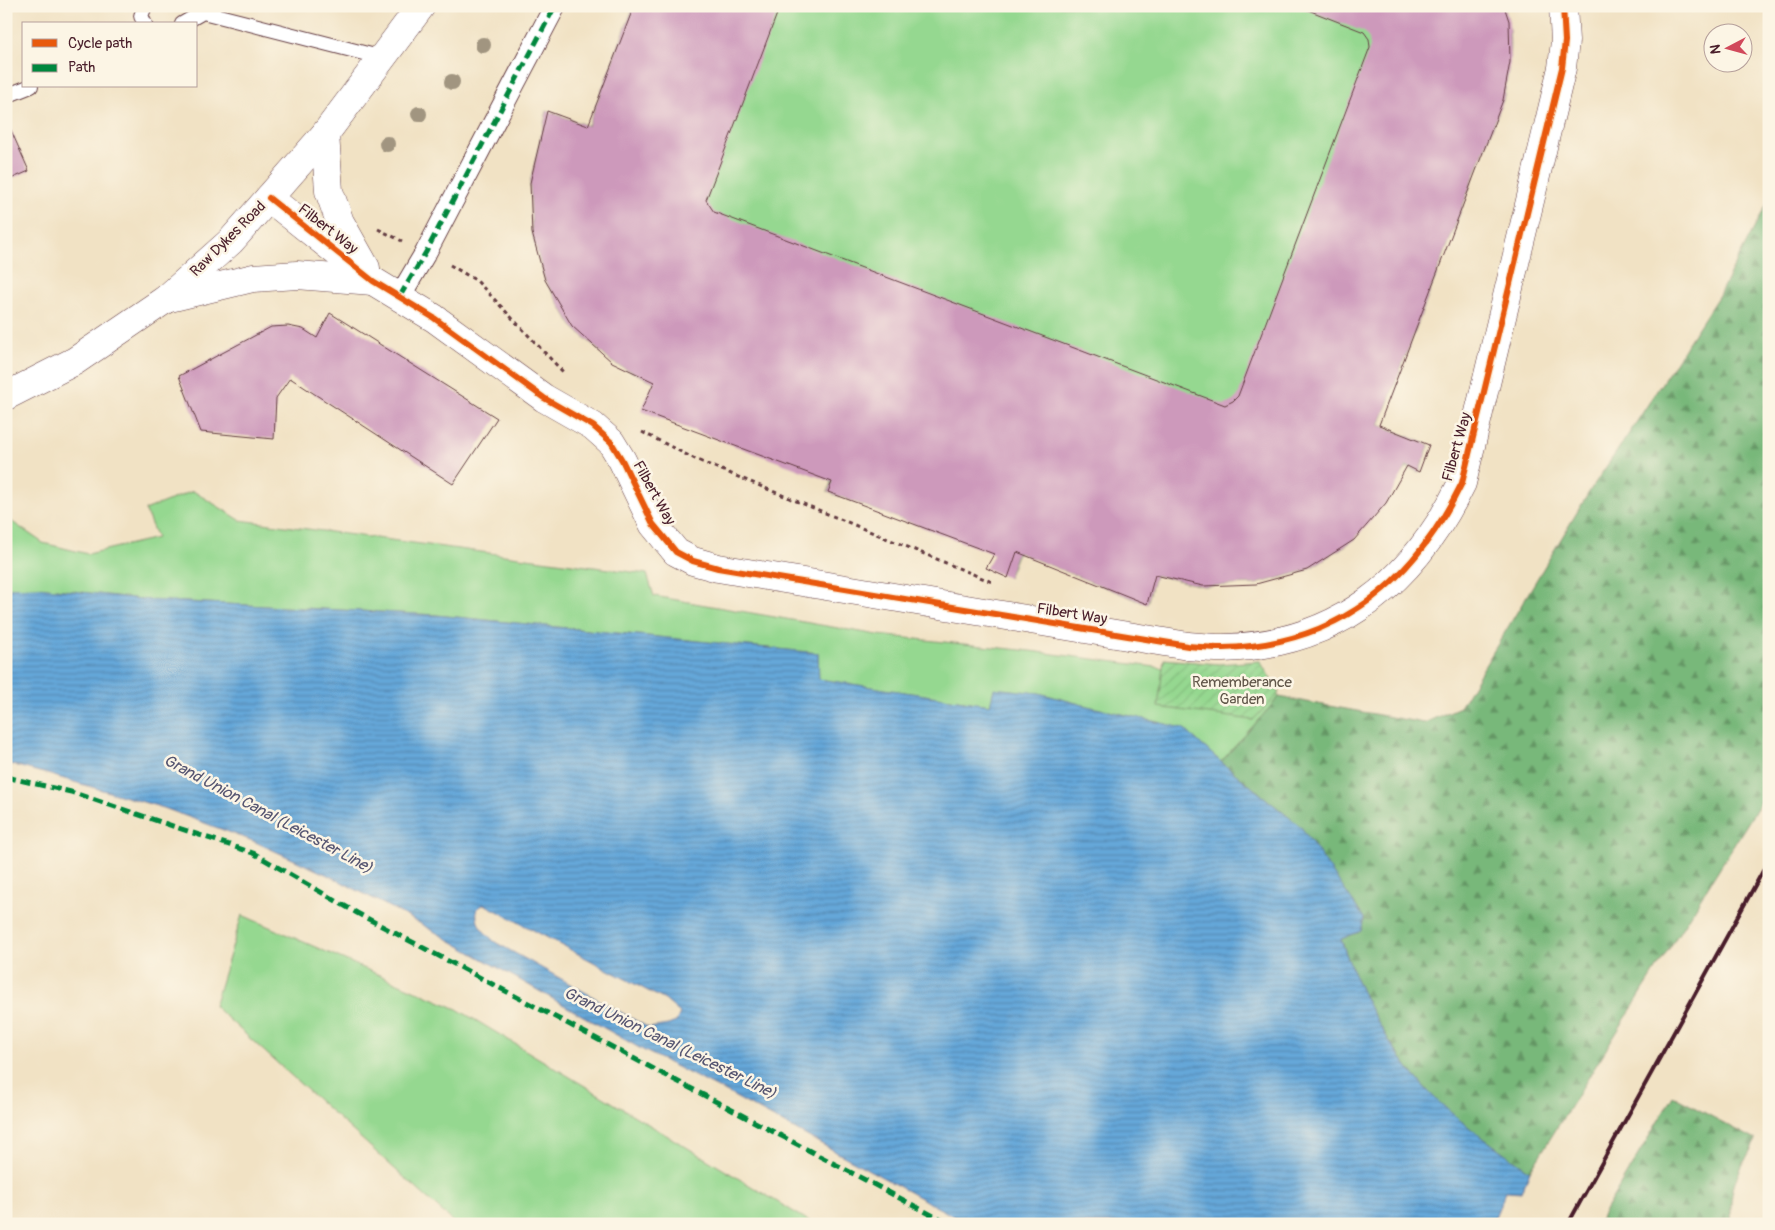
<svg xmlns="http://www.w3.org/2000/svg" width="1775" height="1230" viewBox="0 0 1775 1230" font-family="Pangolin,sans-serif">
<defs>
<pattern id="forest-firs" width="22" height="20" patternUnits="userSpaceOnUse" patternTransform="scale(1.25)"><rect width="22" height="20" fill="#78b87a"/><path d="M5 1l3.5 6h-7zM16 11l3.5 6h-7z" fill="#649564"/></pattern>
<pattern id="garden-furrows" width="10" height="10" patternUnits="userSpaceOnUse" patternTransform="scale(1.25)"><rect width="10" height="10" fill="#95d890"/><path d="M-1 1l2-2M0 10L10 0M9 11l2-2" fill="none" stroke="#82b97c"/></pattern>
<pattern id="water-rules" width="6" height="5" patternUnits="userSpaceOnUse" patternTransform="scale(1.25)"><rect width="6" height="5" fill="#65a7d9"/><path d="M0 2.5h6" fill="none" stroke="#5587b0"/></pattern>
</defs>
<rect width="100%" height="100%" fill="#fcf5e5"/>
<filter id="ink" filterUnits="userSpaceOnUse"><feTurbulence type="fractalNoise" baseFrequency=".02" numOctaves="2"/><feDisplacementMap in="SourceGraphic" scale="10" xChannelSelector="R" yChannelSelector="G"/><feConvolveMatrix kernelMatrix="1 2 1 2 8 2 1 2 1" color-interpolation-filters="sRGB"/></filter>
<filter id="wash" filterUnits="userSpaceOnUse"><feTurbulence type="fractalNoise" baseFrequency=".0096" numOctaves="4" result="noise"/><feDisplacementMap in="SourceGraphic" scale="20" xChannelSelector="R" yChannelSelector="G"/><feGaussianBlur stdDeviation="1.12" result="paint"/><feColorMatrix in="noise" values="0 0 0 0 0 0 0 0 0 0 0 0 0 0 0 0 0 1.4 0 .05"/><feComposite in="paint" operator="in"/></filter>
<g filter="url(#wash)">
<rect width="100%" height="100%" fill="#f1e2c4"/>
<g fill="#95d890" stroke="#707c5e">
<path d="M634,6H1504C1514,38 1509,69 1503,100L1379,425L1429,445L1419,472L1407,467L1354,540L1307,570L1256,584L1203,586L1155,575L1147,604L1018,552L1008,578L994,553L828,492L831,482L654,382L612,362L572,326L545,280L532,233L530,183L547,111L588,126Z"/>
<path d="M193,491L240,520L647,574L654,596L878,635L1030,651L1171,669L1264,670L1279,697L1221,762L1183,728L1087,706L1039,693L990,705L818,679V653L436,615L149,600L38,587L6,588V516L8,519L43,543L88,554L157,538L145,510Z"/>
<path d="M242,915L457,1009L814,1224H456L214,1006Z"/>
</g>
<g fill="url(#forest-firs)" stroke="#616c52">
<path d="M1769,200V789L1530,1171C1499,1149 1466,1128 1439,1102C1395,1061 1359,995 1341,939L1361,931L1363,918L1301,827L1221,762L1279,697L1424,723L1460,707L1591,489L1632,429L1719,295Z"/>
<path d="M1673,1096L1756,1140C1739,1172 1727,1187 1732,1224H1597Z"/>
</g>
<path fill="url(#garden-furrows)" stroke="#707c5e" d="M1164,659L1218,664L1260,661L1279,693L1253,720L1158,707Z"/>
<path fill="url(#water-rules)" stroke="#586382" fill-rule="evenodd" d="M38,587L149,600L436,615L818,653L819,679L990,705L994,688L1039,693L1087,706L1183,728L1221,762L1301,827L1364,918L1361,931L1341,939C1359,995 1395,1061 1439,1102C1467,1128 1499,1149 1530,1171L1522,1192L1506,1191L1492,1224H968L728,1093L643,1050L414,920L332,877L253,841L164,808L47,774L6,763V588ZM484,904L665,1000L680,1013L676,1022L668,1025L649,1028L495,942C484,931 475,926 477,909Z"/>
<g id="blocks">
<g fill="#cd99bb">
<path d="M634,6H780L706,200L714,212L1225,405L1233,401L1238,396L1370,47L1369,39L1364,32L1298,6H1504L1509,21L1510,62L1503,100L1379,425L1429,445L1419,472L1407,466L1386,503L1354,540L1307,570L1256,584L1203,586L1155,575L1147,604L1017,552L1008,578L986,568L994,554L828,492L832,482L641,411L654,382L612,362L572,326L545,280L532,233L530,183L547,111L588,126Z"/>
<path d="M6,119L29,171L6,181Z"/>
<path d="M330,313L497,418L453,484L290,378L276,398L274,439L201,432L179,376L271,327L288,326L303,329L317,338Z"/>
</g>
</g>
</g>
<g filter="url(#ink)">
<use href="#blocks" fill-opacity="0" stroke="#633c42" stroke-width="1"/>
<g fill="none" stroke-linecap="round" stroke-linejoin="round">
<defs>
<g id="service">
<path d="M145,24L141,16L145,6"/>
<path d="M182,24L203,12L383,58"/>
<path d="M6,96L31,86"/>
</g>
<path id="pedestrian" d="M400,296L426,252L555,6"/>
<g id="minor">
<path d="M325,134L329,191L340,222L366,268"/>
<path d="M269,198L373,281L434,318L544,398L593,426L611,442L622,460L653,524L676,552L693,561L718,568L1188,646C1200,647 1211,648 1223,648C1338,645 1413,583 1462,483L1562,68L1565,41L1563,6"/>
<path d="M166,299L253,278L297,275L373,281"/>
</g>
<path id="tertiary" d="M6,396L75,361L166,299L231,241L325,134L421,6"/>
</defs>
<use href="#service" stroke="#633c42" stroke-width="16"/>
<use href="#pedestrian" stroke="#633c42" stroke-width="23"/>
<use href="#minor" stroke="#633c42" stroke-width="29"/>
<use href="#tertiary" stroke="#633c42" stroke-width="29"/>
<g stroke="#633c42" stroke-width="3" stroke-dasharray="4 4" stroke-linecap="butt">
<path d="M378,229L402,241"/>
<path d="M450,265L477,281L564,373"/>
<path d="M642,432L695,459L992,582"/>
</g>
<use href="#service" stroke="#fff" stroke-width="14"/>
<use href="#pedestrian" stroke="#fff" stroke-width="21"/>
<use href="#minor" stroke="#fff" stroke-width="28"/>
<use href="#tertiary" stroke="#fff" stroke-width="28"/>
<path stroke="#4a1f2b" stroke-width="4" d="M1568,1224L1769,860"/>
<g stroke="#00873e" stroke-width="5" stroke-dasharray="10 5" stroke-linecap="butt">
<path d="M400,296L426,252L555,6"/>
<path d="M6,777L71,792L253,853L357,913L949,1224"/>
</g>
<defs>
<path id="cycleway" d="M269,198L373,281L434,318L544,398L593,426L611,442L622,460L653,524L676,552L693,561L718,568L1188,646C1200,647 1211,648 1223,648C1338,645 1413,583 1462,483L1562,68L1565,41L1563,6"/>
</defs>
<use href="#cycleway" stroke="#fcf5e5" stroke-width="9"/>
<use href="#cycleway" stroke="#e8590c" stroke-width="6"/>
</g>
<g fill="#a19580">
<circle cx="483" cy="45" r="8"/>
<circle cx="452" cy="82" r="8"/>
<circle cx="419" cy="114" r="8"/>
<circle cx="387" cy="144" r="8"/>
</g>
</g>
<g text-anchor="middle" dominant-baseline="central" stroke-width="5" stroke-linejoin="round" paint-order="stroke">
<g font-size="15" fill="#4a1f2b" stroke="#fcf5e5">
<text transform="translate(328 229) rotate(38)">Filbert Way</text>
<text transform="translate(228 239) rotate(-45)">Raw Dykes Road</text>
<text transform="translate(1457 447) rotate(-74)">Filbert Way</text>
<text transform="translate(654 493) rotate(61)">Filbert Way</text>
<text transform="translate(1072 614) rotate(9)">Filbert Way</text>
</g>
<g font-size="15" fill="#605649" stroke="#fcf5e5">
<text x="1242" y="682">Rememberance<tspan x="1242" dy="17">Garden</tspan></text>
</g>
<g font-size="16" font-style="italic" fill="#555571" stroke="#fcf5e5">
<text transform="translate(268 814) rotate(28)">Grand Union Canal (Leicester Line)</text>
<text transform="translate(670 1043) rotate(26)">Grand Union Canal (Leicester Line)</text>
</g>
</g>
<rect width="1775" height="1230" fill="none" stroke="#fcf5e5" stroke-width="25"/>
<rect x="22" y="22" width="175" height="65" fill="#fcf5e5" stroke="#b59f9b"/>
<rect x="32" y="39" width="25" height="8" fill="#e8590c" stroke="#b59f9b"/>
<text x="68" y="48" font-size="15" fill="#4a1f2b">Cycle path</text>
<rect x="32" y="64" width="25" height="8" fill="#00873e" stroke="#b59f9b"/>
<text x="68" y="72" font-size="15" fill="#4a1f2b">Path</text>
<g transform="translate(1728 48) rotate(264)"><circle r="24" fill="#fcf5e5" stroke="#b59f9b"/>
<path d="M0-4L9 19L0 12L-9 19Z" fill="#d1495b"/>
<text y="-8" font-size="14" font-weight="bold" text-anchor="middle" fill="#4a1f2b">N</text>
</g>
</svg>
